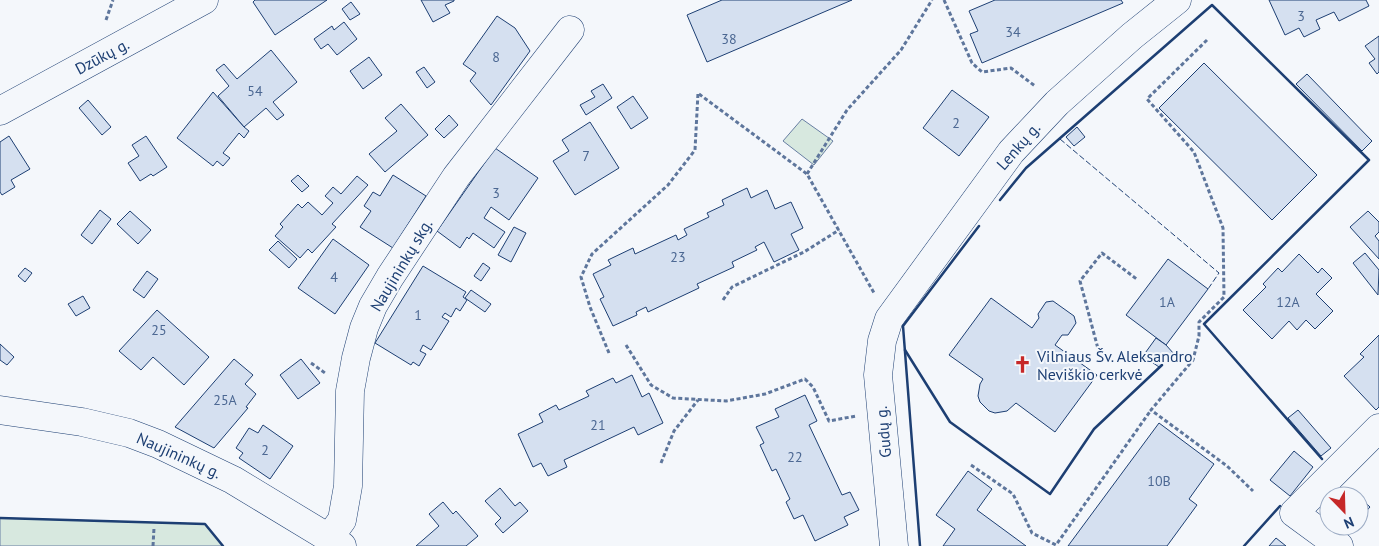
<svg xmlns="http://www.w3.org/2000/svg" width="1379" height="546" viewBox="0 0 1379 546" font-family="'PT Sans',sans-serif">
<rect width="100%" height="100%" fill="#f4f7fb"/>
<g fill="#d7e8df" stroke="#687fa3">
<path d="M802,119L833,141L814,165L783,141Z"/>
<path d="M0,518L205,524L223,546H0Z"/>
</g>
<g fill="#d5e0f0" stroke="#1d3f73">
<path d="M255,0H327L275,35L253,2Z"/>
<path d="M421,0H454V1L445,5L450,13L433,22Z"/>
<path d="M722,0H852L707,62L687,15Z"/>
<path d="M995,0H1121L1123,3L982,63L970,34L978,31L969,11Z"/>
<path d="M1269,0H1366L1369,6L1339,21L1334,12L1316,20L1320,29L1304,37L1299,28L1285,35Z"/>
<path d="M351,2L360,14L350,20L342,9Z"/>
<path d="M497,16L515,28L530,51L491,105L470,81L476,73L463,64Z"/>
<path d="M344,22L357,39L337,55L328,44L321,49L314,39L332,26L334,30Z"/>
<path d="M1379,36V72L1377,74L1369,63L1375,59L1365,46Z"/>
<path d="M271,50L297,82L273,102L284,115L277,120L266,108L244,127L218,96L229,86L216,70L224,64L237,79Z"/>
<path d="M369,57L382,75L363,89L350,71Z"/>
<path d="M1204,63L1317,175L1272,220L1159,108Z"/>
<path d="M424,67L435,82L427,88L416,72Z"/>
<path d="M1307,74L1372,141L1362,151L1296,84Z"/>
<path d="M603,84L612,98L586,115L580,105L595,97L591,91Z"/>
<path d="M952,90L989,117L959,156L923,128Z"/>
<path d="M213,92L244,127L249,131L244,138L239,133L223,153L230,158L223,166L217,161L213,166L177,138Z"/>
<path d="M633,96L648,118L631,129L617,107Z"/>
<path d="M88,100L111,127L102,135L79,108Z"/>
<path d="M401,104L428,135L385,172L369,154L397,131L385,118Z"/>
<path d="M449,115L458,125L444,138L435,129Z"/>
<path d="M590,122L619,168L575,195L553,161L569,151L562,140Z"/>
<path d="M1077,127L1085,137L1074,146L1066,137Z"/>
<path d="M9,136L30,169L11,180L15,187L2,195L0,192V142Z"/>
<path d="M146,136L167,167L153,176L151,174L140,181L128,163L139,156L132,145Z"/>
<path d="M495,148L538,178L509,220L491,207L484,218L505,232L494,248L473,233L469,239L467,237L460,248L437,231Z"/>
<path d="M298,175L309,186L302,192L291,181Z"/>
<path d="M393,175L426,196L393,248L360,227L371,211L364,206L373,192L380,196Z"/>
<path d="M357,176L368,185L332,224L336,227L312,253L308,249L300,258L275,236L283,227L280,224L298,204L302,208L308,202L322,215L333,203L325,196L333,187L341,194Z"/>
<path d="M747,188L751,198L767,190L775,209L791,202L803,228L791,234L799,250L774,262L764,242L755,247L757,250L732,262L734,267L697,284L699,288L648,312L646,307L636,312L637,315L613,326L600,299L604,297L593,274L611,265L608,260L633,248L635,254L676,235L678,240L687,235L684,229L709,217L707,213L724,205L722,200Z"/>
<path d="M100,210L111,219L92,244L81,235Z"/>
<path d="M130,211L151,230L138,244L117,224Z"/>
<path d="M1368,211L1379,222V232L1375,236L1379,241V259L1350,227Z"/>
<path d="M514,227L526,233L511,262L498,255Z"/>
<path d="M333,239L369,265L335,314L298,288Z"/>
<path d="M278,241L297,259L289,268L269,250Z"/>
<path d="M1365,253L1379,270L1378,295L1353,263Z"/>
<path d="M1299,254L1318,273L1322,268L1332,278L1316,294L1333,311L1315,329L1306,320L1297,330L1289,321L1272,339L1243,310L1266,287L1263,284L1278,268L1282,272Z"/>
<path d="M1168,259L1208,289L1166,345L1126,315Z"/>
<path d="M483,263L490,268L481,281L474,276Z"/>
<path d="M423,266L466,292L463,297L467,300L460,311L456,308L451,317L445,313L442,317L449,321L431,350L423,345L420,351L426,354L419,366L413,362L411,365L375,343Z"/>
<path d="M25,268L32,273L25,282L18,276Z"/>
<path d="M147,271L158,279L144,298L133,290Z"/>
<path d="M471,290L491,304L485,312L465,298Z"/>
<path d="M83,296L90,308L76,316L68,304Z"/>
<path d="M991,298L1032,328L1039,318L1038,314L1046,302L1053,301L1074,316L1076,323L1068,335H1062L1055,345L1097,375L1055,432L1016,403L1007,411L995,413L989,411L980,402L978,396L980,384L983,379L949,355Z"/>
<path d="M157,310L209,357L184,385L153,357L141,370L119,351Z"/>
<path d="M1379,335V407L1376,410L1344,376L1364,357L1360,354Z"/>
<path d="M1156,338L1166,345L1174,354L1159,367L1143,356Z"/>
<path d="M0,344L14,357L7,365L0,360Z"/>
<path d="M234,359L253,375L245,384L256,394L246,407L248,408L214,448L175,427Z"/>
<path d="M301,359L320,383L298,399L280,375Z"/>
<path d="M632,375L642,397L649,393L663,423L638,435L634,427L564,460L567,467L548,476L541,463L533,467L518,434L543,422L539,414L556,405L559,410L589,396L586,391L613,378L616,383Z"/>
<path d="M805,395L817,421L809,425L842,495L850,492L859,510L844,517L848,525L815,541L803,515L794,519L786,502L790,499L776,469L772,471L760,445L764,443L756,427L779,417L775,409Z"/>
<path d="M1298,410L1331,448L1321,456L1288,418Z"/>
<path d="M1159,423L1214,464L1189,499L1197,505L1167,546H1068Z"/>
<path d="M263,425L293,446L270,479L239,458L243,453L236,448L249,428L258,433Z"/>
<path d="M1294,451L1313,467L1290,496L1270,480Z"/>
<path d="M968,471L992,489L977,510L1026,546H943L955,529L936,515Z"/>
<path d="M500,488L515,506L520,502L528,511L503,533L495,524L501,518L485,501Z"/>
<path d="M1359,497L1370,507L1359,519Z"/>
<path d="M443,502L453,514L456,511L478,536L466,546H416L439,526L429,514Z"/>
<path d="M1276,538L1286,546H1269Z"/>
</g>
<g fill="none" stroke-linecap="round" stroke-linejoin="round">
<defs>
<g id="minor">
<path d="M0,111L204,0"/>
<path d="M0,410L82,422L129,433L158,444L233,480L342,546"/>
<path d="M329,538L342,520L348,486L350,391L356,358L364,328L373,306L390,277L456,177L570,30"/>
<path d="M894,546L878,375L882,341L889,319L1011,152L1057,103L1132,36L1177,0"/>
<path d="M1339,546L1294,513L1379,428"/>
</g>
</defs>
<use href="#minor" stroke="#1d3f73" stroke-width="29"/>
<g stroke="#5e769c" stroke-width="3" stroke-dasharray="4 2.5" stroke-linecap="butt">
<path d="M944,0L972,63L982,72L1011,68L1035,86"/>
<path d="M106,20L113,0"/>
<path d="M1207,40L1147,99L1194,152L1223,228L1224,297L1199,322V336L1193,360L1151,410L1227,466L1253,491"/>
<path d="M699,94L807,174L874,293"/>
<path d="M807,174L847,110L901,50L932,0"/>
<path d="M723,300L732,287L804,252L839,230"/>
<path d="M626,345L651,385L673,398L726,401L765,394L805,379L813,387L829,421L856,416"/>
<path d="M609,353L590,307L581,277L592,254L668,185L695,150L698,93"/>
<path d="M1101,360L1080,281L1102,253L1138,280"/>
<path d="M311,363L325,373"/>
<path d="M661,463L674,431L698,400"/>
<path d="M971,465L1013,494L1032,533L1056,545L1151,410"/>
<path d="M153,546L154,528"/>
</g>
<use href="#minor" stroke="#f4f7fb" stroke-width="28"/>
<path stroke="#1d3f73" stroke-width="1" stroke-dasharray="6 2.5" stroke-linecap="butt" d="M1060,139L1219,273L1208,289"/>
<g stroke="#1d3f73" stroke-width="2.5">
<path d="M1000,200L1026,168L1212,5L1369,160L1204,324L1322,459"/>
<path d="M905,350L950,422L1050,494L1094,429L1162,365"/>
<path d="M0,518L205,524L223,546"/>
<path d="M920,546L903,326L979,226"/>
<path d="M1244,546L1280,506"/>
</g>
</g>
<defs>
<symbol id="church-bare" viewBox="-9 -9 18 18"><path d="M-1.2-6h2.4v3.5h3.3v2.4h-3.3V6h-2.4V-.1h-3.3v-2.4h3.3Z" fill="#c62828" stroke="#f4f7fb" stroke-width="2.5" paint-order="stroke"/></symbol>
</defs>
<g fill-rule="evenodd">
<use href="#church-bare" x="1010" y="352" width="25" height="25"/>
</g>
<g text-anchor="middle" dominant-baseline="central" stroke-width="4" stroke-linejoin="round" paint-order="stroke">
<g font-size="14" fill="#4b6792">
<text x="1301" y="16">3</text>
<text x="1013" y="32">34</text>
<text x="729" y="39">38</text>
<text x="496" y="57">8</text>
<text x="255" y="91">54</text>
<text x="956" y="123">2</text>
<text x="586" y="156">7</text>
<text x="496" y="193">3</text>
<text x="678" y="257">23</text>
<text x="334" y="277">4</text>
<text x="1167" y="302">1A</text>
<text x="1288" y="302">12A</text>
<text x="418" y="315">1</text>
<text x="159" y="330">25</text>
<text x="225" y="400">25A</text>
<text x="598" y="425">21</text>
<text x="265" y="450">2</text>
<text x="795" y="457">22</text>
<text x="1159" y="481">10B</text>
</g>
<g font-size="16" fill="#1d3f73" stroke="#f4f7fb">
<text transform="translate(102 56) rotate(-28)">Dzūkų g.</text>
<text transform="translate(1018 146) rotate(-49)">Lenkų g.</text>
<text transform="translate(401 265) rotate(-59)">Naujininkų skg.</text>
<text transform="translate(883 432) rotate(-95)">Gudų g.</text>
<text transform="translate(179 455) rotate(24)">Naujininkų g.</text>
</g>
<g font-size="16" fill="#1d3f73" stroke="#f4f7fb" text-anchor="start">
<text x="1037" y="356">Vilniaus Šv. Aleksandro<tspan x="1037" dy="18">Neviškio cerkvė</tspan></text>
</g>
</g>
<g transform="translate(1344 511) rotate(157)"><circle r="24" fill="#f4f7fb" stroke="#9eadc5"/>
<path d="M0-4L9 19L0 12L-9 19Z" fill="#c62828"/>
<text y="-8" font-size="14" font-weight="bold" text-anchor="middle" fill="#1d3f73">N</text>
</g>
</svg>
